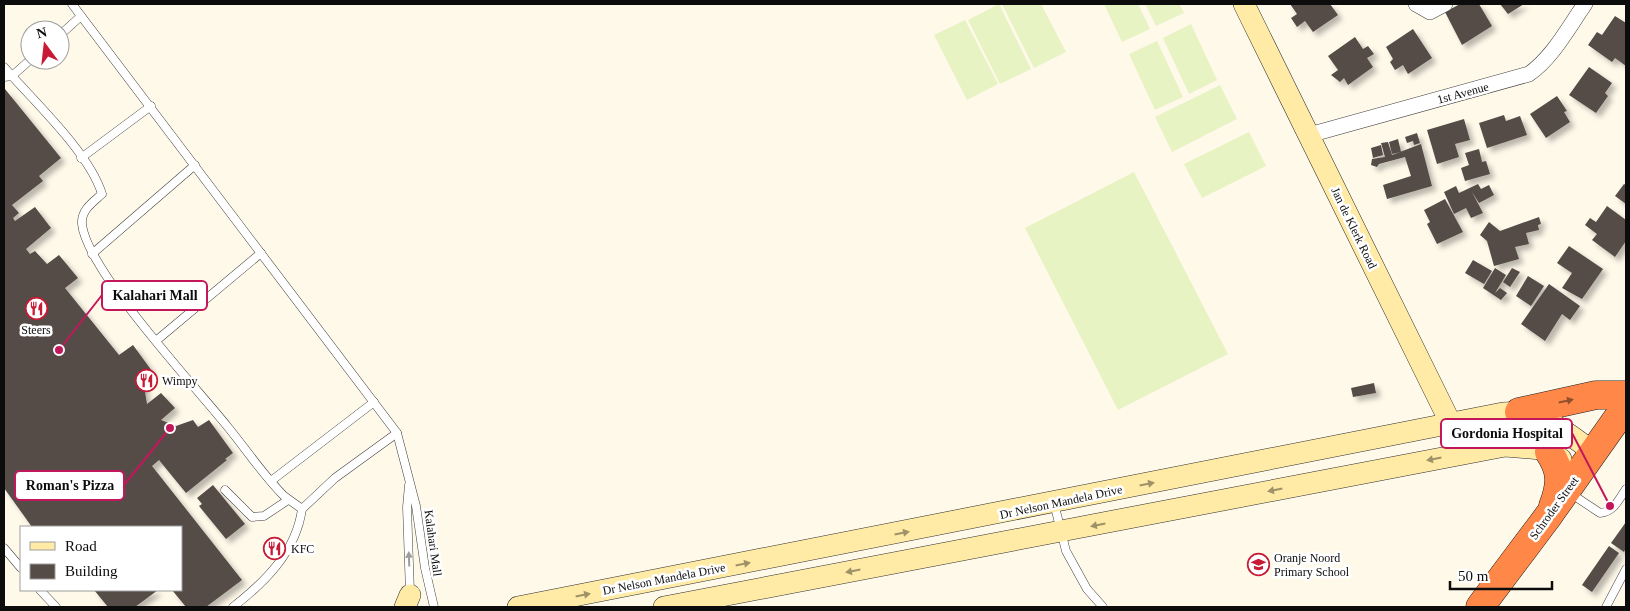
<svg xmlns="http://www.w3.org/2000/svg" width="1630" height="611" viewBox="0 0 1630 611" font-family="Georgia,serif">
<defs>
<filter id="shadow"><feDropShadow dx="4.5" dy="4.5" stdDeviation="2.5" flood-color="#0004"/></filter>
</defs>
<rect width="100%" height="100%" fill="#fff9ea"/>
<g fill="#e8f3c4">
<path d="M999,4L1031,69L1000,84L968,20Z"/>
<path d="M1002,4H1041L1066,52L1034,68Z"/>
<path d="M1104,4H1138L1150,29L1122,42Z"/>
<path d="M1145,4H1179L1184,13L1156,26Z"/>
<path d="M965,20L998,84L967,100L934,35Z"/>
<path d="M1191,24L1217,80L1189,94L1163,38Z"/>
<path d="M1157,41L1183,97L1155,110L1129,54Z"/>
<path d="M1220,85L1237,119L1172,152L1155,117Z"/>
<path d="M1249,132L1266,166L1202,198L1184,164Z"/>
<path d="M1134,172L1228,354L1118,410L1025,228Z"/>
</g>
<g fill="#554b47" filter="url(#shadow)">
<path d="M1290,4H1330L1338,15L1313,32L1305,21L1297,27L1291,18L1297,14Z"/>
<path d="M1460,4H1479L1492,26L1462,45L1445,12Z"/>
<path d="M1500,4H1524L1508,14Z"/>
<path d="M1615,16L1626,23V66L1615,58L1612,62L1588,45L1597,32L1602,35Z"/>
<path d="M1413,29L1432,58L1408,74L1403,65L1395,70L1390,62L1393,59L1386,47Z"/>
<path d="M1355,37L1363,49L1368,46L1374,54L1367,58L1373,67L1348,85L1344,78L1340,82L1331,75L1338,70L1328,56Z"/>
<path d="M1589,67L1612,83L1605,93L1608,96L1596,113L1569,95Z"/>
<path d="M5,89L61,158L39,176L43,181L12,205L19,213L13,218L15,221L35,207L51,228L26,249L30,254L35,251L47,264L59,255L78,278L65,288L119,355L133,345L152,371L144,386L147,404L161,393L175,408L161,420L176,426L193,420L198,427L209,420L233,453L225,459L227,460L186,493L159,460L152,466L242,580L206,607H186L172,590H181V527H32L4,488Z"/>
<path d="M1557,96L1567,111L1564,112L1570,122L1546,138L1530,114Z"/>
<path d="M1504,115L1506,121L1520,116L1527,135L1487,148L1479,123Z"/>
<path d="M1464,119L1470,140L1455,144L1459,157L1437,164L1427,130Z"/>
<path d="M1417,133L1420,143L1414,145L1413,141L1407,143L1405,137Z"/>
<path d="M1398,139L1401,152L1392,154L1389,142Z"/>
<path d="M1388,142L1392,155L1421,144L1432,186L1387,199L1383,185L1411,176L1405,157L1379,164L1377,167L1371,165L1372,159L1385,157L1381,143Z"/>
<path d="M1381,145L1383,155L1373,158L1371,148Z"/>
<path d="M1479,149L1482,162L1486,161L1490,174L1465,181L1461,168L1469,165L1465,153Z"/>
<path d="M1478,184L1481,189L1489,185L1494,195L1479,203L1472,192L1483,213L1471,218L1466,208L1454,214L1444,192L1456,186L1459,193Z"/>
<path d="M1624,184L1626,185V204L1615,196Z"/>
<path d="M1445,199L1463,232L1437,244L1427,224L1430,222L1424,210Z"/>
<path d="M1607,206L1626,220V241L1615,257L1592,240L1597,234L1585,225L1590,218L1596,222Z"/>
<path d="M1539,217L1541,224L1538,225L1539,230L1526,233L1529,244L1515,247L1519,259L1494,266L1487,241L1480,235L1489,222L1500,231Z"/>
<path d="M1569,246L1603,269L1582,299L1562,288L1572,273L1557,263Z"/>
<path d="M1473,260L1492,271L1484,284L1465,273Z"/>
<path d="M1495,268L1506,275L1495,293L1500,288L1507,293L1501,300L1483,288Z"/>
<path d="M1512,268L1520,272L1510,287L1503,282Z"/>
<path d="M1528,276L1544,286L1531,306L1516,296Z"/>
<path d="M1549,284L1580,306L1570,320L1562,314L1545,341L1521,324Z"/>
<path d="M1374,383L1376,393L1353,397L1351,388Z"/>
<path d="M213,485L245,524L226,539L199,506L202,504L197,498Z"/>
<path d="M1626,522V548L1624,552L1611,543Z"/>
<path d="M1609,546L1619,553L1592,592L1582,585Z"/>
<path d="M94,590H158L135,607H108Z"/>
</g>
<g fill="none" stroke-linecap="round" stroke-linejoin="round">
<defs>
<g id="lane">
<path d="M72,4L397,433L416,506L425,568L434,607"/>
<path d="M60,35L81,16"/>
<path d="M4,67L12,76L30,60"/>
<path d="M4,77L12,76C40,107 90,155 102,194C92,203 81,210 82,224C86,269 195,386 227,426C246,449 263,475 284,496L302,509L335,478L397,433"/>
<path d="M81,158L151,106"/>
<path d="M92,254L195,165"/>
<path d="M157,340L261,253"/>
<path d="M271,481L374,402"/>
<path d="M409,485L407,507L410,593"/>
<path d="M225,490L252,517L264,516L288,500"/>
<path d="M1570,493L1600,513C1614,512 1619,499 1626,489"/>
<path d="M1054,503L1066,551L1087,589L1103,607"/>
<path d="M4,548L21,568"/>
<path d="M40,590L56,607"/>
<path d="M233,607C265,582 296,552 302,509"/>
<path d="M1606,607L1626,569"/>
</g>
<g id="street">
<path d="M1416,4L1430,12L1445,4"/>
<path d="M1309,135L1529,74C1553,57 1568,28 1585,4"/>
</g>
<g id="secondary">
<path d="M1244,4L1451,424L1459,454"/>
<path d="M405,607L410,595"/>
<path d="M518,607L1503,413C1541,411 1566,431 1594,453"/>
<path d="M664,607L1505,446L1541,449L1561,459"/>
</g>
<g id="highway">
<path d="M1519,412L1596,395H1626"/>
<path d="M1549,452C1562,471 1561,485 1553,506"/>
<path d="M1480,607L1549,515L1626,406"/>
</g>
</defs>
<use href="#lane" stroke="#3f3f3f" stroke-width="9"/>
<use href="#street" stroke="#3f3f3f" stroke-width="16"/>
<use href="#secondary" stroke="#2e2e2e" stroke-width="22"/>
<use href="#highway" stroke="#1d1d1d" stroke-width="29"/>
<use href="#lane" stroke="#fff" stroke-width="8"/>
<use href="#street" stroke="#fff" stroke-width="15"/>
<use href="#secondary" stroke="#ffeba5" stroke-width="21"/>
<use href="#highway" stroke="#ff8848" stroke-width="28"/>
</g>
<defs><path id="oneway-solid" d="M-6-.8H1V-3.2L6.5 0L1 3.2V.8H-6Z" transform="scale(1.25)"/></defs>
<use fill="#92502d" href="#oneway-solid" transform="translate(1566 401) rotate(-12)"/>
<g fill="#9e9268">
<use href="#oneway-solid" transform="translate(1434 459) rotate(169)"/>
<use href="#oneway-solid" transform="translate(1147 484) rotate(-11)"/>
<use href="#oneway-solid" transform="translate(1275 490) rotate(169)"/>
<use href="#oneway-solid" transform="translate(1098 525) rotate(169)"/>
<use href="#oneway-solid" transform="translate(902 533) rotate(-11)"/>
<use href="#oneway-solid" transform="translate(743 564) rotate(-11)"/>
<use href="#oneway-solid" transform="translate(853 571) rotate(169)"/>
<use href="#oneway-solid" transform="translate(583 595) rotate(-11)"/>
</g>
<use fill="#9e9e9e" href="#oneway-solid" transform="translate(409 559) rotate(-92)"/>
<defs>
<symbol id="restaurant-ring" viewBox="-11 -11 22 22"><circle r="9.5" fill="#fff" stroke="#c61a35" stroke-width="1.5"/><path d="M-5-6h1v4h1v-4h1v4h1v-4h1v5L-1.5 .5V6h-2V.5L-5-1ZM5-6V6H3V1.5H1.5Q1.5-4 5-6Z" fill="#c61a35"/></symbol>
<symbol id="school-ring" viewBox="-11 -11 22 22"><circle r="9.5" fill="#fff" stroke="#c61a35" stroke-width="1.5"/><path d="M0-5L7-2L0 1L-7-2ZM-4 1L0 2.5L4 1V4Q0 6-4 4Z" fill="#c61a35"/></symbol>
</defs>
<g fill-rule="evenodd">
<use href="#restaurant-ring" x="24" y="296" width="25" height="25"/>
<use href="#restaurant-ring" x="134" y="368" width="25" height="25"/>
<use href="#restaurant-ring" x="262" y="536" width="25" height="25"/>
<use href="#school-ring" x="1246" y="552" width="25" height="25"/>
</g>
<g text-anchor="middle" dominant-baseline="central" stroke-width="5" stroke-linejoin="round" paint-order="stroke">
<g font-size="12" fill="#0c0c0c" stroke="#fff">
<text transform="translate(1463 93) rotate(-15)">1st Avenue</text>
<text transform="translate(1354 228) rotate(64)">Jan de Klerk Road</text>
<text transform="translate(1061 502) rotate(-12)">Dr Nelson Mandela Drive</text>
<text transform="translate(1554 508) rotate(-54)">Schroder Street</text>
<text transform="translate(433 543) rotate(82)">Kalahari Mall</text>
<text transform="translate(664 579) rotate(-11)">Dr Nelson Mandela Drive</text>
</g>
<g font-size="12" fill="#0c0c0c" stroke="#fff" text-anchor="start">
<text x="36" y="330" text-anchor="middle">Steers</text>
<text x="162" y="381">Wimpy</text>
<text x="291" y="549">KFC</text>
<text x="1274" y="558">Oranje Noord<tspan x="1274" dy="14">Primary School</tspan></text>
</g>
</g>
<path fill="none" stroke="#c2185b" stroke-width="2" d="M59 350L102 295M1610 506L1572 433M170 428L124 485"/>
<g fill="#c2185b" stroke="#fff" stroke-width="2">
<circle cx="59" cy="350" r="5"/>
<circle cx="1610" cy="506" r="5"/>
<circle cx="170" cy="428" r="5"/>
</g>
<g fill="#fff" stroke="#c2185b" stroke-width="2">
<rect x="102" y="281" width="105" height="29" rx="5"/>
<rect x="1441" y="419" width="131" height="29" rx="5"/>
<rect x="15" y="471" width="109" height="29" rx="5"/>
</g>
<g font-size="14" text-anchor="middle" font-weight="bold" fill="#0c0c0c">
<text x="155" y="300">Kalahari Mall</text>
<text x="1507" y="438">Gordonia Hospital</text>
<text x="70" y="490">Roman's Pizza</text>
</g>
<rect width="1630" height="611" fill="none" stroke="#0c0c0c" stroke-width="10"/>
<rect x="20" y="526" width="162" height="65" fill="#ffffff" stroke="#9e9e9e"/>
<rect x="30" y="542" width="25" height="8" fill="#ffeba5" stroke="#9e9e9e"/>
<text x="65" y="551" font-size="15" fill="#0c0c0c">Road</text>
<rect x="30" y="564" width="25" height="15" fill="#554b47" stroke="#9e9e9e"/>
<text x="65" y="576" font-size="15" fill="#0c0c0c">Building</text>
<g transform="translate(45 45) rotate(345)"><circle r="24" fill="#ffffff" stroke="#9e9e9e"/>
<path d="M0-4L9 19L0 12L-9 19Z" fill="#c61a35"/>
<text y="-8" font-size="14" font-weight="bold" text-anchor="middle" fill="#0c0c0c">N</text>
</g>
<path d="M1450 581v8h102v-8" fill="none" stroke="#0c0c0c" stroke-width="2.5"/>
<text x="1458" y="581" font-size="15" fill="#0c0c0c" stroke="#ffffff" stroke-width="4" paint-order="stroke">50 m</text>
</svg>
